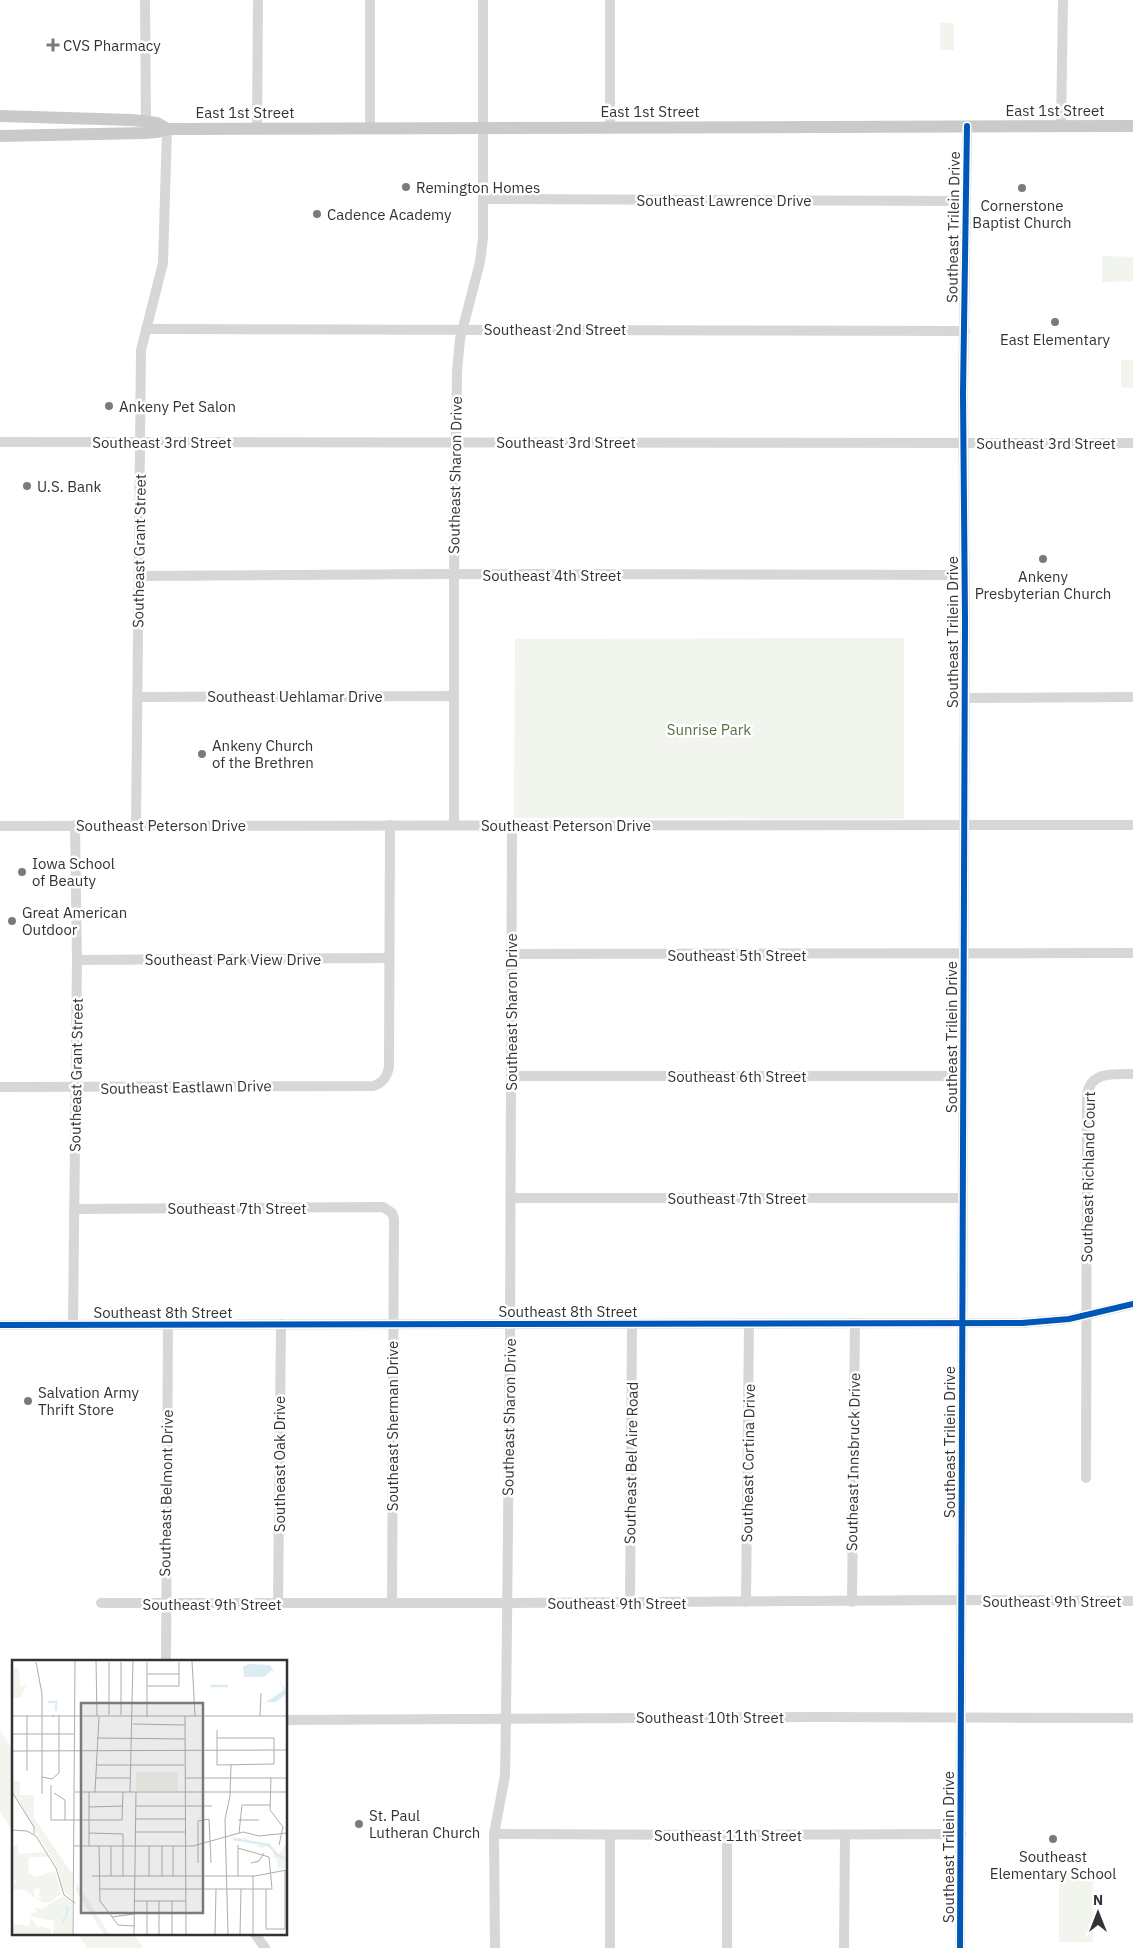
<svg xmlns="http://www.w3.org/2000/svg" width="1133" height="1948" font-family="'IBM Plex Sans',sans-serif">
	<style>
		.green { fill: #f1f5ed }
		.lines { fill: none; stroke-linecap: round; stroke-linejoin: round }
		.minor { stroke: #d7d7d7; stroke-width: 10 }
		.major { stroke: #cacaca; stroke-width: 12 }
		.cycleway-casing { stroke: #fff; stroke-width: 9 }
		.cycleway { stroke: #0057b8; stroke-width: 6 }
		.poi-dot { fill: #7a7a7a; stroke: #fff; stroke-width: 2 }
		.labels { text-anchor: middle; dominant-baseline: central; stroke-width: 5; stroke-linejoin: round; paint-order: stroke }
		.poi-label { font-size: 15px; fill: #333; stroke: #fff; text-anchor: start }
		.street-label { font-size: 15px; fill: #333; stroke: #fff }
		.park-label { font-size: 15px; fill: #56703f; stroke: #fff }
		.inset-river { fill: none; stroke: #ddebf3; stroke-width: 2.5 }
		.inset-road { fill: none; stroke: #adadad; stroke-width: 1 }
		.view { fill: #7a7a7a; fill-opacity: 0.15; stroke: #7a7a7a; stroke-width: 2.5 }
		.inset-edge { fill: none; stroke: #333; stroke-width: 2.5 }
	</style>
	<rect width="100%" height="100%" fill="#fff"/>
	<g class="green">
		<rect x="940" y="23" width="14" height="27"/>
		<polygon points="1102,256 1133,257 1133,281 1102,282"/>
		<polygon points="1121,360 1133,360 1133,388 1121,387"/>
		<polygon points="904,638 904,819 514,818 515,639"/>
		<polygon points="0,1730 14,1751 14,1833 0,1812"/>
		<rect x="1059" y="1872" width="34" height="70"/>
		<polygon points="78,1934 134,1934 143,1948 87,1948"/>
	</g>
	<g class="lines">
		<g class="minor">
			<polyline points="145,0 146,121"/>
			<polyline points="610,0 610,127"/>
			<polyline points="1061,126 1063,0"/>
			<polyline points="257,128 258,0"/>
			<polyline points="370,128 370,0"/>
			<polyline points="483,199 966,201"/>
			<polyline points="146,329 965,331"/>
			<polyline points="0,442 1133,443"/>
			<polyline points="139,576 445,574 964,575"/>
			<polyline points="137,697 454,696"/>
			<polyline points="964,698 1133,697"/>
			<polyline points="454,825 454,574 457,372 460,339 480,262 483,238 483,0"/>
			<polyline points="0,826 1133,825"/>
			<polyline points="136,826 141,350 163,263 167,129"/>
			<polyline points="511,954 1133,953"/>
			<polyline points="77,960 389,958"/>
			<polyline points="511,1076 963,1076"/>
			<path d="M0 1087 373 1086C383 1083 387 1077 389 1067L390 825"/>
			<polyline points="511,1198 963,1198"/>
			<polyline points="74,1209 383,1207 392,1213 394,1219 392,1603"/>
			<polyline points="73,1324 77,960 75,825"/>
			<polyline points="0,1325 1022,1323 1069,1319 1133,1304"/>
			<path d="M1086 1478 1087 1095C1090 1071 1114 1074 1133 1074"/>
			<polyline points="746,1602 749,1324"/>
			<polyline points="852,1602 855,1323"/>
			<polyline points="101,1603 496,1603 960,1600 1133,1601"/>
			<polyline points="278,1603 281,1324"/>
			<polyline points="630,1603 632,1324"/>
			<polyline points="166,1662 168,1324"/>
			<polyline points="286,1720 819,1717 1133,1718"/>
			<polyline points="494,1834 727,1835 961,1834"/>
			<polyline points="610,1835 610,1948"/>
			<polyline points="727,1835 727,1948"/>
			<polyline points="255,1934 265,1948"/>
			<polyline points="495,1948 494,1834 505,1776 506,1718 510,1335 512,825"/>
			<polyline points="844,1948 845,1835"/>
			<polyline points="960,1948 965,620 963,394 967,126"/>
		</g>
		<g class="major">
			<polyline points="0,116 132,120 157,123 167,129"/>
			<polyline points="0,136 145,133 157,132 167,129 1133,126"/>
		</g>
		<defs>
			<g id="cycleway">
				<polyline points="0,1325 1022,1323 1069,1319 1133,1304"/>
				<polyline points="960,1948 965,620 963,394 967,126"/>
			</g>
		</defs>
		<use href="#cycleway" class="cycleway-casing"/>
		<use href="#cycleway" class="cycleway"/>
	</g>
	<g class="poi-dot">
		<path d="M50.5 37.5h5v5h5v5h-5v5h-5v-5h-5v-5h5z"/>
		<circle cx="406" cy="187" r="5"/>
		<circle cx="1022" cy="188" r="5"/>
		<circle cx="317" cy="214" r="5"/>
		<circle cx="1055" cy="322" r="5"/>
		<circle cx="109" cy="406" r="5"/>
		<circle cx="27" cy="486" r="5"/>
		<circle cx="1043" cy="559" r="5"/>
		<circle cx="202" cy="754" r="5"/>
		<circle cx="22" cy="872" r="5"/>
		<circle cx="12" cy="921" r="5"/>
		<circle cx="28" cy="1401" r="5"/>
		<circle cx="359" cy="1824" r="5"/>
		<circle cx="1053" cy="1839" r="5"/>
	</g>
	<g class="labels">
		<g class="poi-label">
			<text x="63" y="45">CVS Pharmacy</text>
			<text x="416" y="187">Remington Homes</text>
			<text x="1022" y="205" text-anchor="middle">Cornerstone<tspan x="1022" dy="17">Baptist Church</tspan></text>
			<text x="327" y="214">Cadence Academy</text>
			<text x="1055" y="339" text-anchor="middle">East Elementary</text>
			<text x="119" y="406">Ankeny Pet Salon</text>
			<text x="37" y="486">U.S. Bank</text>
			<text x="1043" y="576" text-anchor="middle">Ankeny<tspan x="1043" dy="17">Presbyterian Church</tspan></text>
			<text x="212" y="745">Ankeny Church<tspan x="212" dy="17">of the Brethren</tspan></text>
			<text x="32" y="863">Iowa School<tspan x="32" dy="17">of Beauty</tspan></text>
			<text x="22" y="912">Great American<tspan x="22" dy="17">Outdoor</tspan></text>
			<text x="38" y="1392">Salvation Army<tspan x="38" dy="17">Thrift Store</tspan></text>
			<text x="369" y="1815">St. Paul<tspan x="369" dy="17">Lutheran Church</tspan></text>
			<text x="1053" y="1856" text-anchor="middle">Southeast<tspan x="1053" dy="17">Elementary School</tspan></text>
		</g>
		<g class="street-label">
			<text x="1055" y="110">East 1st Street</text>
			<text x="650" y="111">East 1st Street</text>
			<text x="245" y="112">East 1st Street</text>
			<text x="724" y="200">Southeast Lawrence Drive</text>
			<text transform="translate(953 227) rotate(-89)">Southeast Trilein Drive</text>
			<text x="555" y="329">Southeast 2nd Street</text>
			<text x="162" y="442">Southeast 3rd Street</text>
			<text x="566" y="442">Southeast 3rd Street</text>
			<text x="1046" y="443">Southeast 3rd Street</text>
			<text transform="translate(455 475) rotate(-89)">Southeast Sharon Drive</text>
			<text transform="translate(139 551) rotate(-89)">Southeast Grant Street</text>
			<text x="552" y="575">Southeast 4th Street</text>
			<text transform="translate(952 632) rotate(-90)">Southeast Trilein Drive</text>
			<text x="295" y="696">Southeast Uehlamar Drive</text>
			<text x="161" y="825">Southeast Peterson Drive</text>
			<text x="566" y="825">Southeast Peterson Drive</text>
			<text x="737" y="955">Southeast 5th Street</text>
			<text x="233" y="959">Southeast Park View Drive</text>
			<text transform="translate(511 1012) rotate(-90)">Southeast Sharon Drive</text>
			<text transform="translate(951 1037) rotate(-90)">Southeast Trilein Drive</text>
			<text transform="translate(76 1075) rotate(-89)">Southeast Grant Street</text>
			<text x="737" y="1076">Southeast 6th Street</text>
			<text transform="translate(186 1087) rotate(-1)">Southeast Eastlawn Drive</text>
			<text transform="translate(1088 1177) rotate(-89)">Southeast Richland Court</text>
			<text x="737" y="1198">Southeast 7th Street</text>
			<text x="237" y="1208">Southeast 7th Street</text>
			<text x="568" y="1311">Southeast 8th Street</text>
			<text x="163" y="1312">Southeast 8th Street</text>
			<text transform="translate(509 1417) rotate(-89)">Southeast Sharon Drive</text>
			<text transform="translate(392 1426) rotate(-90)">Southeast Sherman Drive</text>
			<text transform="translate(949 1442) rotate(-90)">Southeast Trilein Drive</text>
			<text transform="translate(853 1462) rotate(-89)">Southeast Innsbruck Drive</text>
			<text transform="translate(631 1463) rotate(-89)">Southeast Bel Aire Road</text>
			<text transform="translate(748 1463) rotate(-89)">Southeast Cortina Drive</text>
			<text transform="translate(279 1464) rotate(-90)">Southeast Oak Drive</text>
			<text transform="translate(166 1493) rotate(-89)">Southeast Belmont Drive</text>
			<text x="1052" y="1601">Southeast 9th Street</text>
			<text x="617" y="1603">Southeast 9th Street</text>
			<text x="212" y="1604">Southeast 9th Street</text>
			<text x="710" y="1717">Southeast 10th Street</text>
			<text x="728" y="1835">Southeast 11th Street</text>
			<text transform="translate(948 1847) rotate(-90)">Southeast Trilein Drive</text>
		</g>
		<g class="park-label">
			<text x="709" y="729">Sunrise Park</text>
		</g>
	</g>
	<g transform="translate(12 1660)">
		<rect width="275" height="275" fill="#fff"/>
		<path d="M0 8H7L8 27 14 25 8 38H0ZM124 112H166V131H124ZM0 121H8V135H22V158L61 215 60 239 52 232 45 207 0 131ZM220 178H233L245 185 256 183 267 194 275 183V209L266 208 265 198H261V191L255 186 250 188 232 179ZM5 185 7 194 33 192 36 197H17L16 213 24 217 43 211 49 234 39 242 31 243 24 238H31L27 236 28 227 21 230 24 238 13 230 0 229V223H5L4 220 0 221V186ZM64 222 98 275H92L64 231ZM51 236 60 243V275H41L42 261 17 256 25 251 22 247 30 249ZM19 258 25 266 39 269V275H0L1 264 17 266Z" fill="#f1f5ed"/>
		<path d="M236 4 258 5 265 15 260 10 252 17H232L231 7ZM266 18 275 33 264 42H254L272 30Z" fill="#ddebf3"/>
		<path class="inset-river" d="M198 26H216M36 42H44V51M221 179 257 185 266 196 275 199M50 263 55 254V246"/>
		<path class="inset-road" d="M9 0H218M84 0 85 56M180 1 183 56M24 2 30 34V134M135 14H167M135 26H167V2M97 55V2M109 55V2M0 56H42M40 56H275M173 56 174 275M248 56 249 33M135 57V2M121 64 173 65M0 74H63M85 78 173 79M205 78H262V104L205 105V70M0 91 275 90M84 105H172M15 111V56M30 117 40 119 47 113V55M84 118H118M173 118H275M259 118 258 150 271 167 267 185M39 125V160H110L111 132M0 132 22 167V174M63 132H275M83 132 87 57M118 132 121 0M42 133 53 140V160M124 146H200M77 147 111 146M124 159H173M226 160H247M0 170 15 171 24 176 44 208 52 235 63 243M124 172H173M77 173 111 174V216M227 173 230 145H258M62 186H181L231 172 247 176 275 173M77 186V132M87 186 88 241 106 265 122 266M186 203V161L197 159 199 203M239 203 247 201 252 193M80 216H243L275 210M99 216V186M137 216V186M150 216V186M161 216V186M226 216V185M87 229H260L257 197 226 188M254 229V269H273V210M122 241H173M135 241V275M147 241V275M100 257 122 254M61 275 63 0M122 275 124 132M160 275V241M203 275 204 229M216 275 213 159 218 136 219 105M228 275 229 229M241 275V216"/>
		<path class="view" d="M69 43H191V253H69Z"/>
		<rect width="275" height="275" class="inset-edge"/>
	</g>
	<g transform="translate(1098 1913)" stroke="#ffffff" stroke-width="4" paint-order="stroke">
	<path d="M0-4L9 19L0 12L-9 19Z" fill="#333333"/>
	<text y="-8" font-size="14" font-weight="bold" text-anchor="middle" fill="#333333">N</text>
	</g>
</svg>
